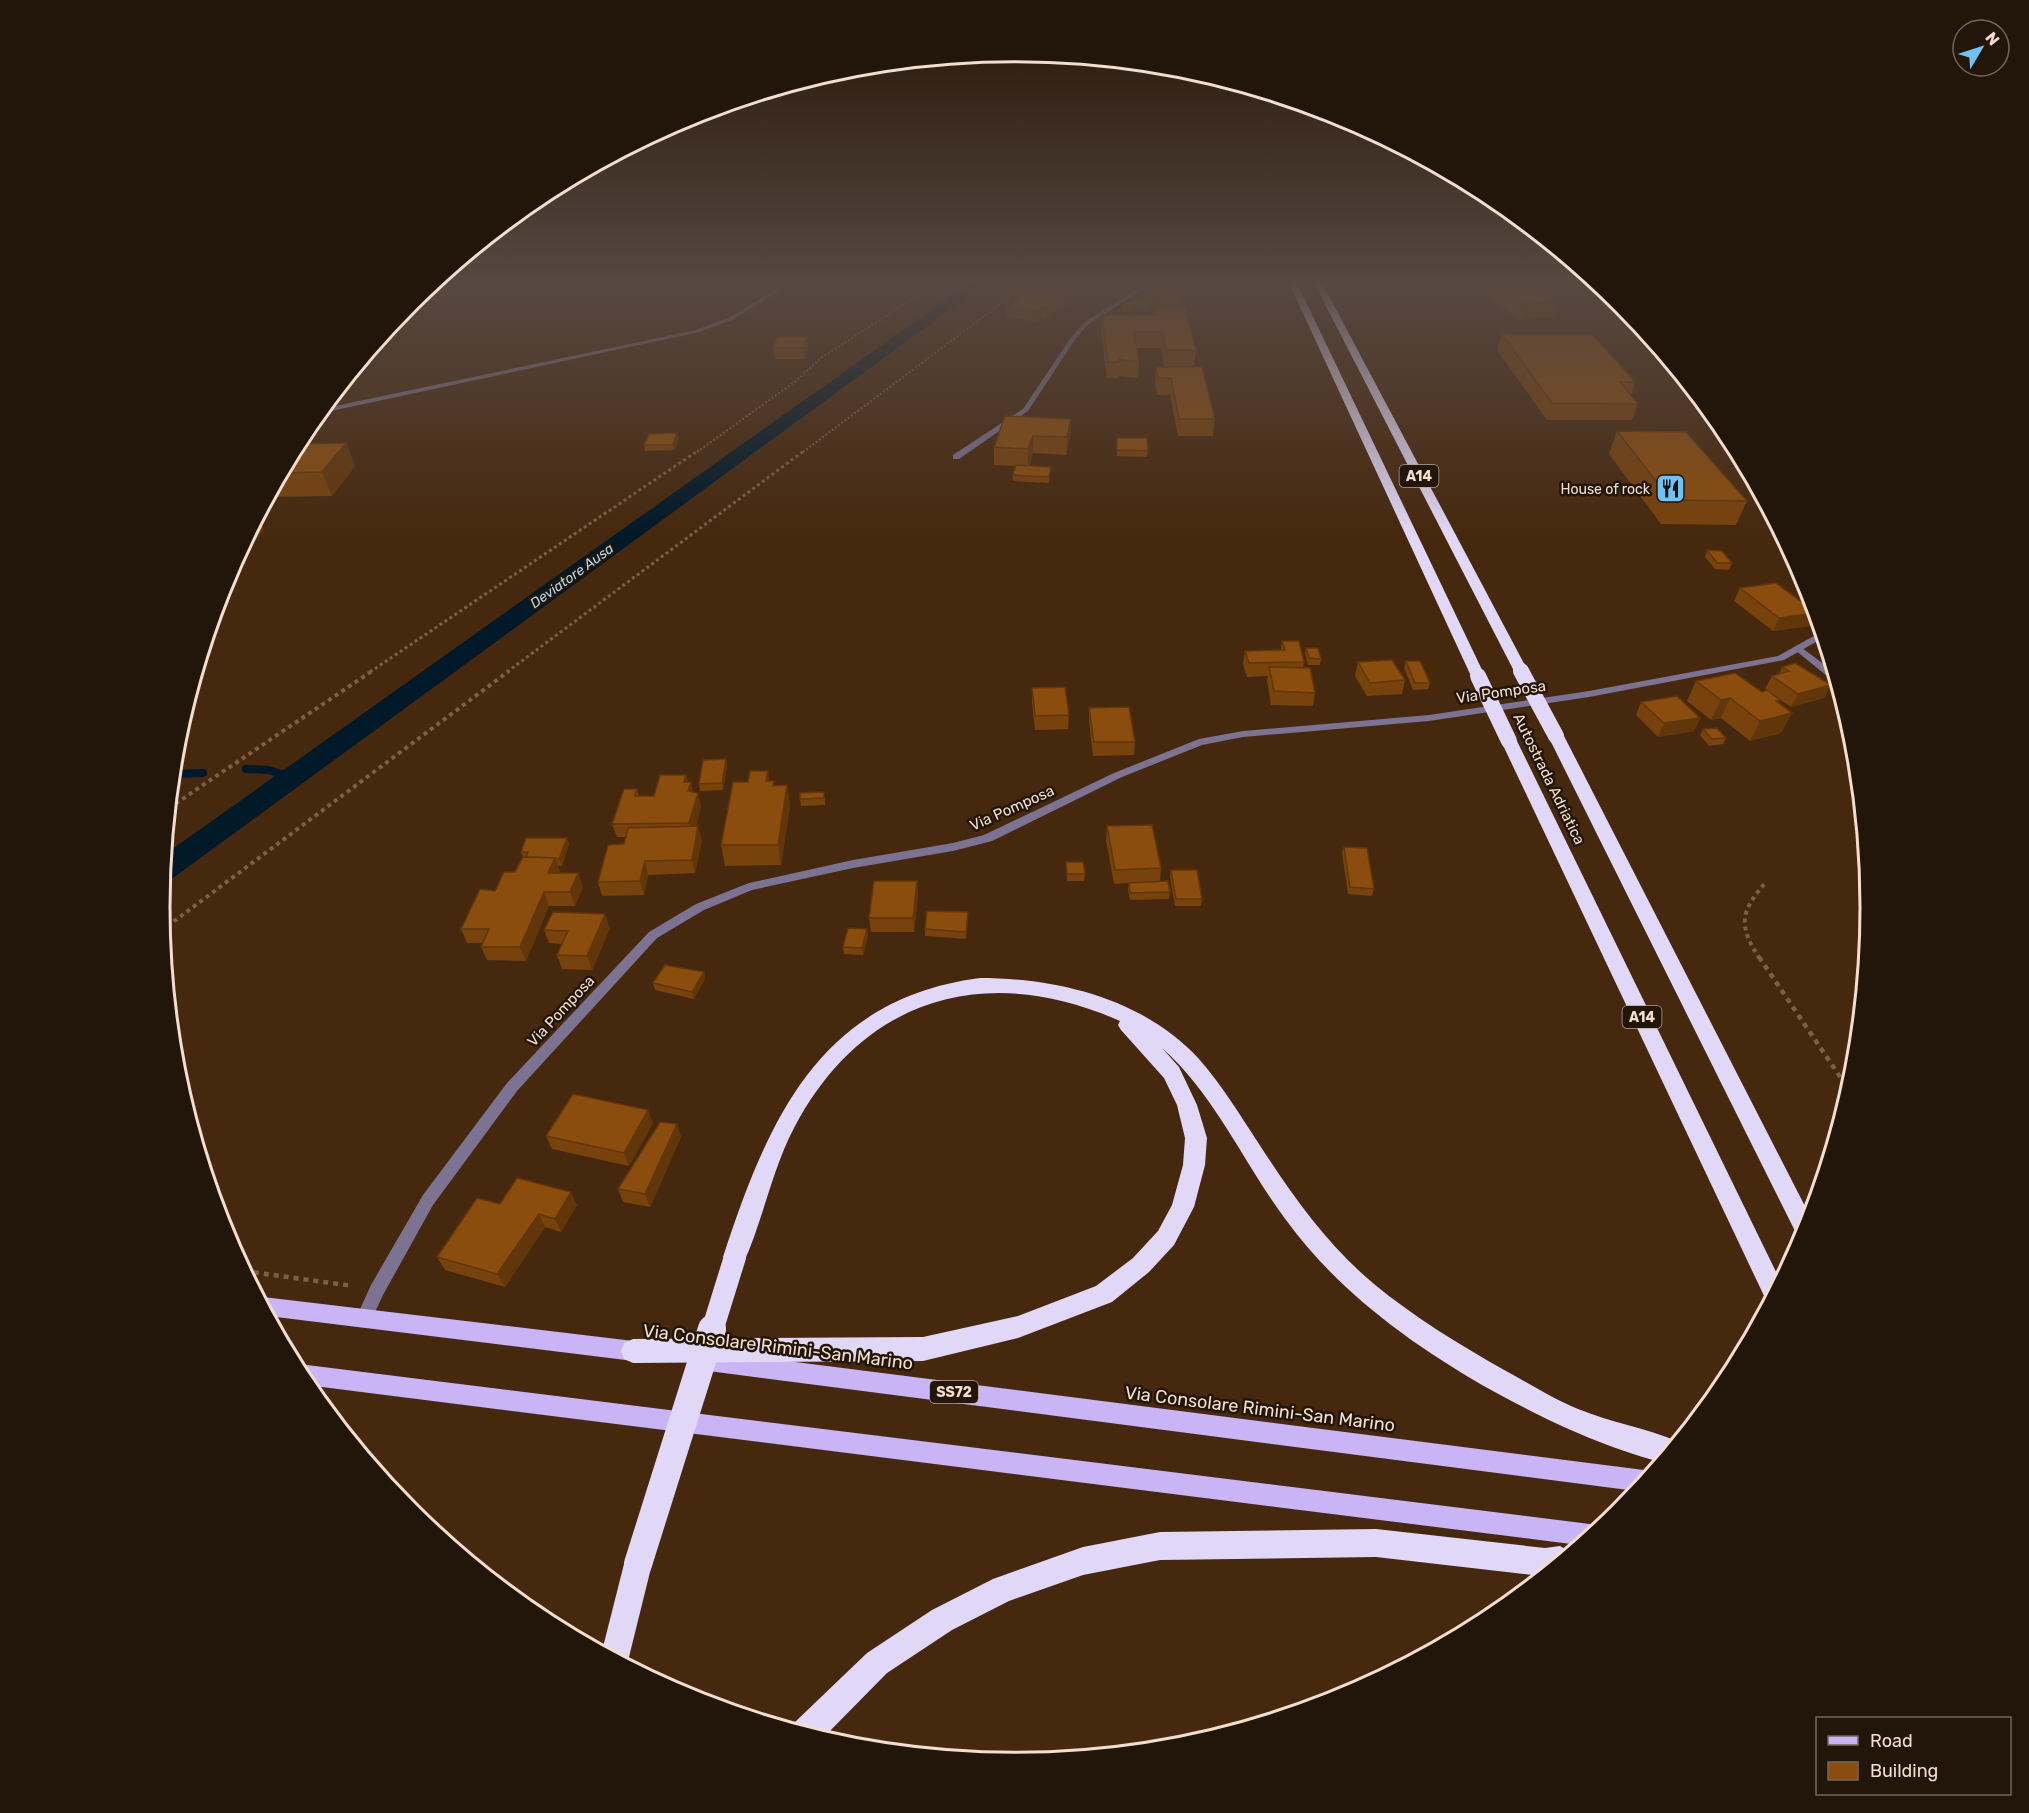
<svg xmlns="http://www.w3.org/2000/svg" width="2029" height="1813" font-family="Rubik,sans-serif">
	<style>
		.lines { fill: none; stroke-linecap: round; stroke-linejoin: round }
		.stream { stroke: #011928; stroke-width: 8 }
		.canal { fill: #011928; fill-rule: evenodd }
		.path-far3 { stroke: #7b6049; stroke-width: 2; stroke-dasharray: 2 2; stroke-linecap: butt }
		.path-far2 { stroke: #7b6049; stroke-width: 3; stroke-dasharray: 3 3; stroke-linecap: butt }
		.path-far1 { stroke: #7b6049; stroke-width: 4; stroke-dasharray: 4 4; stroke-linecap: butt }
		.path { stroke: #7b6049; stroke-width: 4.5; stroke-dasharray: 5 5; stroke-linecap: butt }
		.service { fill: #7c7392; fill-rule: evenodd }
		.minor { fill: #7c7392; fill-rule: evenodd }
		.primary { fill: #c9b4f5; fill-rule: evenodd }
		.motorway { fill: #e1d8f7; fill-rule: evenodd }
		.motorway-bridge-far2 { stroke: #e1d8f7; stroke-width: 16 }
		.motorway-bridge-far1 { stroke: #e1d8f7; stroke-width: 22 }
		.motorway-bridge { stroke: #e1d8f7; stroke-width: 28 }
		.wall { fill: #78420c }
		.shaded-wall { fill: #61360a }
		.building { fill: #8b4d0e; stroke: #61360a; stroke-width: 1.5 }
		.labels { text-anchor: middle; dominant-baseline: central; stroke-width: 5; stroke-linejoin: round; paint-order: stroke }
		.shield { fill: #22150a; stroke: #b4a294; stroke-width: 1.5 }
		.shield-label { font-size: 14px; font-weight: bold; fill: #f2decf }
		.far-poi-label { font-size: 14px; fill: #f2decf; stroke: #22150a; text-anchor: end }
		.far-water-label { font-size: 14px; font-style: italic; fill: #b2d8f3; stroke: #22150a }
		.street-label { font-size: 15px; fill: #f2decf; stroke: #22150a }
		.near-street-label { font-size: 18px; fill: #f2decf; stroke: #22150a }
		.rim { fill: none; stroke: #f2decf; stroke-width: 3 }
	</style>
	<rect width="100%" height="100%" fill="#46280e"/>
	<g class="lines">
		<g class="stream">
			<polyline points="246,769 268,770 293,777"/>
			<polyline points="172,774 203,773"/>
		</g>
		<polygon class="canal" points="972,281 989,281 173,878 161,881 164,855"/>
		<g class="path-far3">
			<polyline points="697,452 796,381 821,358 940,281"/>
			<polyline points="803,452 1031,281"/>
		</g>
		<g class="path-far2">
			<polyline points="370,672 699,450"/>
			<polyline points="507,672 805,450"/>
		</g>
		<g class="path-far1">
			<polyline points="169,808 372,671"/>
			<polyline points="161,931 509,671"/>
			<path d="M1760 959C1737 925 1741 911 1766 882"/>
		</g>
		<g class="path">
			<polyline points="1759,957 1849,1090"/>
			<polyline points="244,1271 353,1286"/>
		</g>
		<polygon class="service" points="1798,645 1833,671 1836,681 1832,680 1795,650 1793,648"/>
		<g class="minor">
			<polygon points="789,281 796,281 734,319 700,332 317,414 321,409 696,330 730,317"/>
			<polygon points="1150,281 1157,281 1090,323 1076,338 1028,411 959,459 953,459 953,455 1023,409 1072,336 1086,321"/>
			<polygon points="1821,632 1823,638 1784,660 1589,697 1429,721 1243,737 1202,745 1122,777 992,841 953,851 853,868 752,890 704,910 657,938 517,1091 433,1205 383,1295 370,1323 364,1326 358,1323 356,1318 371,1285 423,1195 507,1083 649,932 696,904 749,883 853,860 953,843 984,835 1114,773 1199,739 1243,731 1429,715 1589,691 1778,656"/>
		</g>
		<g class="primary">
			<polygon points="263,1297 642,1342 649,1345 652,1352 649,1359 642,1362 268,1316 259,1298"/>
			<polygon points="701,1350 1644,1470 1651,1473 1636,1491 701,1370 694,1367 691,1360 694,1353"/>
			<polygon points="299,1364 1590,1524 1599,1528 1579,1545 306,1385 295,1366"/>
		</g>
		<g class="motorway">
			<polygon points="1288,281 1296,281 1485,676 1483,679 1478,680 1471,676"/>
			<polygon points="1313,281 1321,281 1528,671 1526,674 1516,674 1514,671"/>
			<polygon points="1556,731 1564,736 1810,1216 1802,1239 1798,1237 1548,736"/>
			<polygon points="1509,736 1517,741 1780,1280 1769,1301 1766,1300 1501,741"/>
			<path d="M980 978C1058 978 1144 999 1199 1059 1222 1085 1240 1115 1259 1144 1292 1195 1327 1245 1374 1284 1414 1317 1460 1345 1506 1371 1530 1384 1553 1399 1578 1409 1610 1422 1645 1428 1677 1441L1660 1462C1592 1443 1544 1419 1482 1385 1407 1341 1338 1291 1286 1220 1244 1164 1215 1095 1162 1048L1179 1067 1197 1105 1207 1138 1205 1165 1194 1207 1174 1245 1149 1272 1112 1302 1018 1338 923 1361 633 1363 624 1359 621 1351 624 1343 633 1339 923 1337 1018 1316 1096 1286 1133 1258 1158 1231 1172 1205 1183 1165 1185 1138 1177 1105 1164 1078 1121 1030 1118 1025 1120 1021C988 962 863 996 794 1128 771 1172 763 1221 743 1264L735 1267 727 1264 723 1257C768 1120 819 999 980 978Z"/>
			<polygon points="1376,1529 1545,1548 1560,1546 1570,1552 1541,1576 1376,1557 1160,1560 1083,1575 1009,1601 952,1630 887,1673 823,1738 792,1729 795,1722 867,1653 932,1610 993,1579 1083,1547 1160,1532"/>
			<polygon points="638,1550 648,1554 652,1564 627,1665 602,1651 624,1564 628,1554"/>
		</g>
		<g class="motorway-bridge-far2">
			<polyline points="1521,671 1556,736"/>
			<polyline points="1478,676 1509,741"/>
		</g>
		<polyline class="motorway-bridge-far1" points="712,1331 735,1257"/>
		<polyline class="motorway-bridge" points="638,1564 712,1329"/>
	</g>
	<g class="wall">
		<polygon points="1153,281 1180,281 1183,296 1182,306 1156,306 1153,288"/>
		<polygon points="1409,281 1461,281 1460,284 1441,286 1441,287 1428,288 1428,289 1421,290 1409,283"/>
		<polygon points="1477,281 1526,281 1525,283 1560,301 1556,316 1520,320 1491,300 1494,290 1491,290"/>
		<polygon points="1150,299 1150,308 1140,308 1131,313 1122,311 1122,306"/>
		<polygon points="1066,304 1047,318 1041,317 1036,322 1007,317 1007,307"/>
		<polygon points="1156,307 1196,350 1194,366 1164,366 1161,348 1137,348 1139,362 1138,378 1118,376 1118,378 1107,378 1101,330 1102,315 1156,315"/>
		<polygon points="1502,334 1635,382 1631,396 1638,404 1632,420 1547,420 1497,350"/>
		<polygon points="807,337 808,347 805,359 775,359 773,348"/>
		<polygon points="1156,367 1202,367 1215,419 1213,436 1178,436 1170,395 1157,395 1155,383"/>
		<polygon points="1071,419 1070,436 1066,455 1033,453 1029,466 1051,467 1049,483 1013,481 1013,475 1015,466 994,465 994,447"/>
		<polygon points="1617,431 1747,501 1736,525 1661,524 1609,454"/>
		<polygon points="1117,438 1148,451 1147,457 1117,456"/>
		<polygon points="679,439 674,450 645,451 644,445"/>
		<polygon points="346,443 355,466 332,496 268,497 297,444"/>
		<polygon points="1707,550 1732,563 1729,570 1715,569 1705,557"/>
		<polygon points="1740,588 1810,626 1773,631 1734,601"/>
		<polygon points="1282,641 1304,662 1303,668 1315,693 1313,706 1271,705 1267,680 1268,676 1247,677 1243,664 1245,651 1281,650"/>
		<polygon points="1306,648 1321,659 1320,665 1308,665 1305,654"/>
		<polygon points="1406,661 1430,683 1428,689 1413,690 1404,668"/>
		<polygon points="1358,662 1405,680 1402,694 1367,696 1355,676"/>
		<polygon points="1782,667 1831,685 1824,698 1791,707 1771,693 1779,703 1792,713 1781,733 1750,741 1721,718 1711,720 1687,701 1696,681 1762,692 1767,690 1765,689 1772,676 1779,674"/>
		<polygon points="1032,688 1069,715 1068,729 1035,730 1032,702"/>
		<polygon points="1641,702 1700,718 1694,731 1658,737 1636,715"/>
		<polygon points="1089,708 1135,742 1134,755 1093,756 1089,721"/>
		<polygon points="1703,729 1726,738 1723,744 1709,746 1700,735"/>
		<polygon points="726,759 727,766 723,790 700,791 699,784"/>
		<polygon points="686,775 688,782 691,782 693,792 701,806 696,826 702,840 695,873 648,875 644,895 602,896 598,882 624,844 626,837 617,837 612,824 637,789 639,796 654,796"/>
		<polygon points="770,781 775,786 787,785 790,806 781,865 725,866 721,845"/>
		<polygon points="800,793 825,798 825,805 801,806 800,799"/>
		<polygon points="1107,826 1161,868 1160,882 1170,892 1169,899 1130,900 1128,890 1129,883 1114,884 1106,840"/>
		<polygon points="569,844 562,866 558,866 559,873 578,873 583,887 575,906 549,906 526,961 487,960 481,947 483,943 467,943 461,929 495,891 515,872 523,857 521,852"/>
		<polygon points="1344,847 1374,889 1372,896 1348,894 1342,853"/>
		<polygon points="1066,862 1085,874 1084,881 1067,881"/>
		<polygon points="1171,870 1202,899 1201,906 1175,906 1170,877"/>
		<polygon points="917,881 918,895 914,932 871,932 869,918"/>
		<polygon points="968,912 968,919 966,939 925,936 925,929"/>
		<polygon points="610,928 592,970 562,969 557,955 562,944 549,943 544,930"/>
		<polygon points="867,929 868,936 863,955 844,954 843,947"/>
		<polygon points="704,972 705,979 694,999 655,990 653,983"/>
		<polygon points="653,1123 629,1166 552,1149 546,1136"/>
		<polygon points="677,1124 681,1137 650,1207 623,1202 618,1189"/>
		<polygon points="500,1204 577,1205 561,1232 545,1227 505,1287 445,1270 437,1257"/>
	</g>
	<g class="shaded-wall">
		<polygon points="1423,281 1429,281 1428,289 1421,290"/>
		<polygon points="1442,281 1461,281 1460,284 1441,286"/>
		<polygon points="1493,281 1526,281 1524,287 1495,285 1494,290 1491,290"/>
		<polygon points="1066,293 1066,304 1047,318 1047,308"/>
		<polygon points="1560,301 1556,316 1520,320 1525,304"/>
		<polygon points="1140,303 1140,308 1131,313 1132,308"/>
		<polygon points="1042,307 1041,317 1036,322 1036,311"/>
		<polygon points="807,337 808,347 805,359 804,348"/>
		<polygon points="1071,419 1070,436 1066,455 1067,437"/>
		<polygon points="677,433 679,439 674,450 673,445"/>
		<polygon points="1033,436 1033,453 1028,467 1028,449"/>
		<polygon points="346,443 355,466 332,496 322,472"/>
		<polygon points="258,516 264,530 234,567 232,564"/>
		<polygon points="1815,613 1810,626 1773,631 1779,618"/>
		<polygon points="1831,685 1824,698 1791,707 1798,694"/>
		<polygon points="1730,698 1721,718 1711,720 1721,700"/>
		<polygon points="1780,700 1771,718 1792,713 1781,733 1750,741 1760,721 1776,701"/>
		<polygon points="1700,718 1694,731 1658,737 1664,723"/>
		<polygon points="726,759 727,766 723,790 722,783"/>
		<polygon points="768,771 771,791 766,781"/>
		<polygon points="686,775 689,788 691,782 694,795 692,804 684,782"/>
		<polygon points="787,785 790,806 781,865 778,845"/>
		<polygon points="698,793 701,806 693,837 689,823"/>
		<polygon points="698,826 702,840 695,873 692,860"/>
		<polygon points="567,838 569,844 562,866 559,859"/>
		<polygon points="555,858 560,872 553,886 548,873"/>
		<polygon points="645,861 648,875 644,895 640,881"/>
		<polygon points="578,873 583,887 575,906 570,892"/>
		<polygon points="917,881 918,895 914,932 913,918"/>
		<polygon points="544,892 549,906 526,961 520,947"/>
		<polygon points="968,912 968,919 966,939 966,932"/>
		<polygon points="605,914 610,928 592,970 587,956"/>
		<polygon points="867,929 868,936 863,955 862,948"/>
		<polygon points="704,972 705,979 694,999 692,992"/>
		<polygon points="648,1110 653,1123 629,1166 624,1153"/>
		<polygon points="677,1124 681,1137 650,1207 645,1194"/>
		<polygon points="571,1192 577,1205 561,1232 555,1219"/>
		<polygon points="539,1214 545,1227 505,1287 497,1274"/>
	</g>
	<g class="building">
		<polygon points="1154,281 1180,281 1183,296 1157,296"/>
		<polygon points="1530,282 1560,301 1525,304 1495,285"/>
		<polygon points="1031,288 1066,293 1047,308 1042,307 1036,311 1007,307"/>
		<polygon points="1133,299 1150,299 1150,303 1140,303 1132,308 1122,306"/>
		<polygon points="1156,307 1185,307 1196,350 1166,350 1162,332 1134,332 1139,362 1119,359 1119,362 1108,362 1102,315 1158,315"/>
		<polygon points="1502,334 1593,335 1635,382 1620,382 1638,404 1552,403"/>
		<polygon points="777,337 807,337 804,348 773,348"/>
		<polygon points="1156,367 1202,367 1215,419 1179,419 1171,378 1158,378"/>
		<polygon points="1005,416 1071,419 1067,437 1033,436 1028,449 994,447"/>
		<polygon points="1617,431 1686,432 1747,501 1671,500"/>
		<polygon points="677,433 673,445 644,445 649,434"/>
		<polygon points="1117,438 1147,438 1148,451 1117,450"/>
		<polygon points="346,443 322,472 281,473 297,444"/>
		<polygon points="1016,465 1051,467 1049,477 1013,475"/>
		<polygon points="1707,550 1722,551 1732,563 1717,563"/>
		<polygon points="1776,583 1815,612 1815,613 1779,618 1740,588"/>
		<polygon points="1282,641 1299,641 1304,662 1249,663 1245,651 1285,650"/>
		<polygon points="1306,648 1318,648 1321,659 1309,658"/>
		<polygon points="1392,660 1405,680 1370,683 1358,662"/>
		<polygon points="1406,661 1420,661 1430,683 1415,683"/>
		<polygon points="1795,663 1831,685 1798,694 1772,676 1789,671 1782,667"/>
		<polygon points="1269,667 1310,668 1315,693 1274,691"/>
		<polygon points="1735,673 1762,692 1767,690 1780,700 1776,701 1792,713 1760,721 1730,698 1721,700 1696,681"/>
		<polygon points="1065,687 1069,715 1035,716 1032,688"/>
		<polygon points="1677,696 1700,718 1664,723 1641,702"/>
		<polygon points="1129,707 1135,742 1094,742 1089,708"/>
		<polygon points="1717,728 1726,738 1712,739 1703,729"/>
		<polygon points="726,759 722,783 699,784 703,760"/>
		<polygon points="750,771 768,771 766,781 774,781 773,786 787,785 778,845 721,845 733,782 748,782"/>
		<polygon points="660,775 686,775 684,782 691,782 688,791 698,793 689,823 612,824 624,789 637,789 635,796 654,796"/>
		<polygon points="824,792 824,798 800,799 800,793"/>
		<polygon points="1152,825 1161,868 1115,870 1107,826"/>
		<polygon points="698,826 692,860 645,861 640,881 598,882 608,845 624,844 628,828"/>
		<polygon points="526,838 567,838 559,859 554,859 555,858 526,857 528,852 521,852"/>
		<polygon points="1344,847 1367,848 1374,889 1350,887"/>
		<polygon points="523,857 555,858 548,873 578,873 570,892 544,892 520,947 481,947 489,929 461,929 480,889 495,891 504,872 515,872"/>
		<polygon points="1066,862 1083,862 1085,874 1067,874"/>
		<polygon points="1171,870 1197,870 1202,899 1176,899"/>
		<polygon points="874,881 917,881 913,918 869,918"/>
		<polygon points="1168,881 1170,892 1130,893 1129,883"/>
		<polygon points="927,911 968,912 966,932 925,929"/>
		<polygon points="553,912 605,914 587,956 557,955 568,931 544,930"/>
		<polygon points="848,928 867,929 862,948 843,947"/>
		<polygon points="665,965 704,972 692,992 653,983"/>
		<polygon points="573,1094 648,1110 624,1153 546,1136"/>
		<polygon points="660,1122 677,1124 645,1194 618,1189"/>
		<polygon points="517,1178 571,1192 555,1219 539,1214 497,1274 437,1257 477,1198 500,1204"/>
	</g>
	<linearGradient id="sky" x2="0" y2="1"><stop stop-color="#261608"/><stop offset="0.53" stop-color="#574841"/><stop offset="1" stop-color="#574841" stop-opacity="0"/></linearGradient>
	<rect width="2029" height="535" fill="url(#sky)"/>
	<defs>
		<symbol id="restaurant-square" viewBox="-11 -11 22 22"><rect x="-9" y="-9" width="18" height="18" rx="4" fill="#71c1f5" stroke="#22150a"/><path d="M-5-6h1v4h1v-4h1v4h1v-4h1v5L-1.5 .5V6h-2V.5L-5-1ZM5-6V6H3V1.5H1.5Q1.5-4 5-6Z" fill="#111"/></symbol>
	</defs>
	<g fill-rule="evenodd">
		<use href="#restaurant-square" x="1654" y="472" width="33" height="33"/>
	</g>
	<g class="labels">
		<g class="shield">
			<rect x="1399.5" y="465" width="39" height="22" rx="4.5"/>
			<rect x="1622.5" y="1006" width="39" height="22" rx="4.5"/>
			<rect x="930" y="1381" width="48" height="22" rx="4.5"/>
		</g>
		<g class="shield-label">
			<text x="1419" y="476">A14</text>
			<text x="1642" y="1017">A14</text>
			<text x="954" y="1392">SS72</text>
		</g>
		<g class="far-poi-label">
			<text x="1650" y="489">House of rock</text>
		</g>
		<g class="far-water-label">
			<text transform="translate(572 576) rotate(-36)">Deviatore Ausa</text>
		</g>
		<g class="street-label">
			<text transform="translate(1501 692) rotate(-8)">Via Pomposa</text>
			<text transform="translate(1549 779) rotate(64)">Autostrada Adriatica</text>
			<text transform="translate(1012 808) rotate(-24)">Via Pomposa</text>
			<text transform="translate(561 1011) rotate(-47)">Via Pomposa</text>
		</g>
		<g class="near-street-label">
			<text transform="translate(778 1347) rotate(7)">Via Consolare Rimini-San Marino</text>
			<text transform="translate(1260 1409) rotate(7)">Via Consolare Rimini-San Marino</text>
		</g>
	</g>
	<path d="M0 0H2029V1813H0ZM170 907a845 845 0 1 1 1690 0a845 845 0 1 1-1690 0Z" fill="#22150a" fill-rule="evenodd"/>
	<path class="rim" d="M170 907a845 845 0 1 1 1690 0a845 845 0 1 1-1690 0Z"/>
	<rect x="1816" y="1717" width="195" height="78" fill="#22150a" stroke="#756559" stroke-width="1.5"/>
	<rect x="1828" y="1736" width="30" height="9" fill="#c9b4f5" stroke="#756559" stroke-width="1.5"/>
	<text x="1870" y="1747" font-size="18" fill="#f2decf">Road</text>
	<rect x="1828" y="1762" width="30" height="18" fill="#8b4d0e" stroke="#756559" stroke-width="1.5"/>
	<text x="1870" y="1777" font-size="18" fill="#f2decf">Building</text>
	<g transform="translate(1981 48) rotate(51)"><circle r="28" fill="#22150a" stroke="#756559" stroke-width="1.5"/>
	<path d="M0-4.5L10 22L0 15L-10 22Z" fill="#71c1f5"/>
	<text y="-9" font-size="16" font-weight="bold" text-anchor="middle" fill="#f2decf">N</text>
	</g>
</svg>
